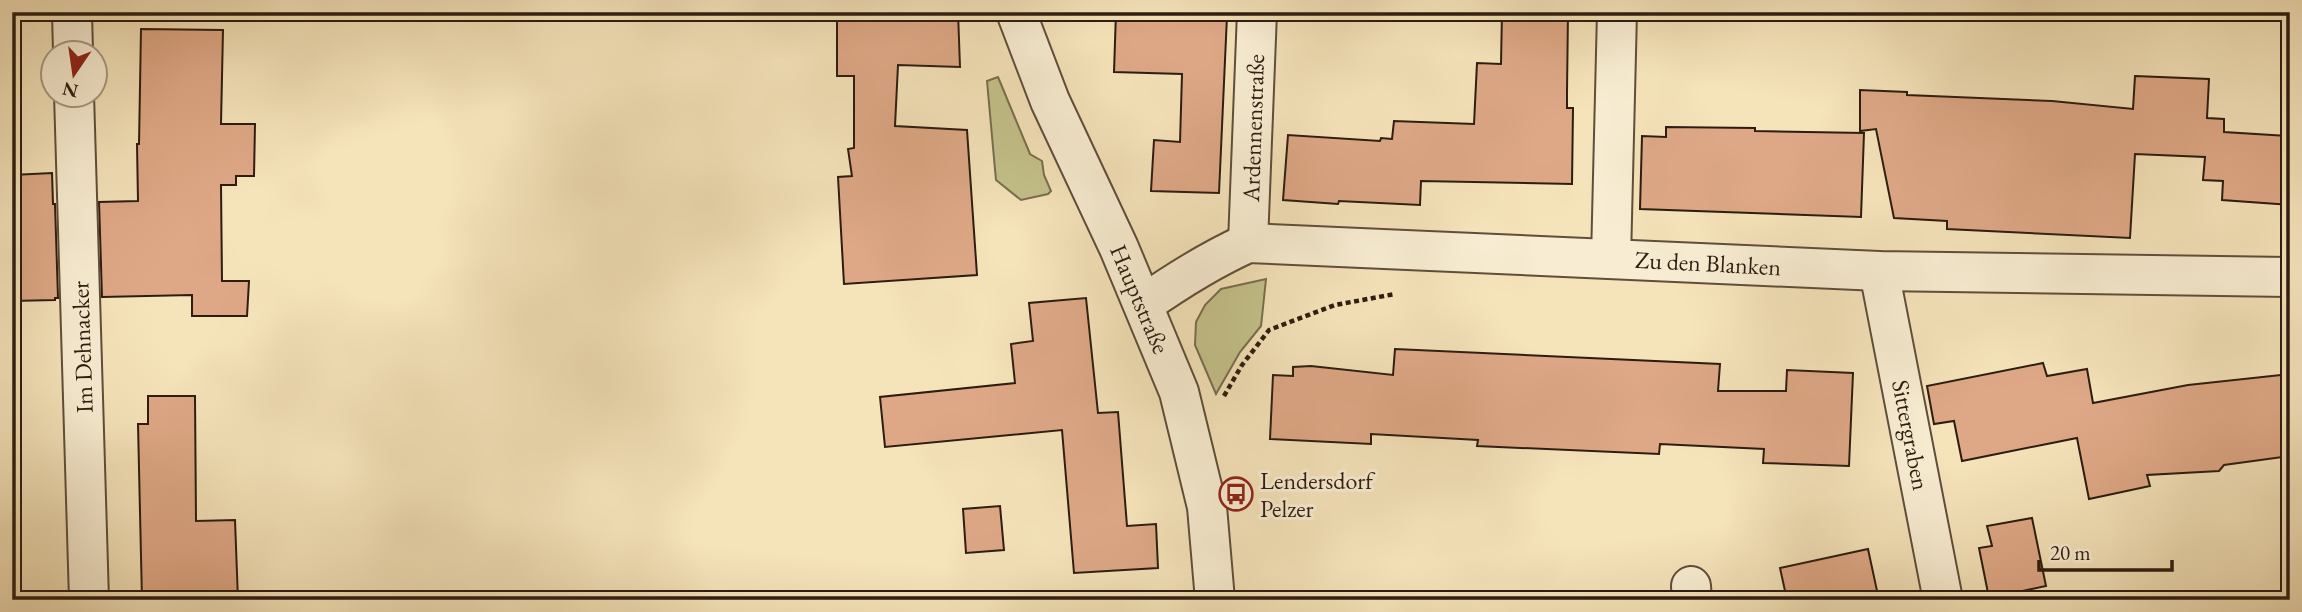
<svg xmlns="http://www.w3.org/2000/svg" width="2302" height="612" font-family="'EB Garamond',serif">
	<style>
		.green { fill: #c4c18a; stroke: #786e4e; stroke-width: 2 }
		.building { fill: #dea886; stroke: #2d1c11; stroke-width: 2 }
		.lines { fill: none; stroke-linecap: round; stroke-linejoin: round }
		.minor-casing { stroke: #5f4e3b; stroke-width: 42 }
		.path { stroke: #2d1c11; stroke-width: 4.5; stroke-dasharray: 5 3.5; stroke-linecap: butt }
		.minor { stroke: #f8edd2; stroke-width: 38 }
		.labels { text-anchor: middle; dominant-baseline: central; stroke-width: 6; stroke-linejoin: round; paint-order: stroke }
		.street-label { font-size: 24px; fill: #2d1c11; stroke: #f8edd2 }
		.poi-label { font-size: 24px; fill: #2d1c11; stroke: #f8edd2; text-anchor: start }
	</style>
	<rect width="100%" height="100%" fill="#f5e3ba"/>
	<filter id="stains"><feTurbulence type="fractalNoise" baseFrequency=".00286" numOctaves="4"/><feColorMatrix values="0 0 0 0 .2 0 0 0 0 .09 0 0 0 0 .02 0 0 0 .5 -.17"/></filter>
	<radialGradient id="worn" r=".72"><stop offset=".6" stop-color="#630" stop-opacity="0"/><stop offset="1" stop-color="#630" stop-opacity=".3"/></radialGradient>
	<g class="green">
		<polygon points="998,77 1030,154 1042,161 1044,175 1051,191 1048,194 1021,200 996,180 987,81"/>
		<polygon points="1266,279 1261,326 1240,352 1216,394 1195,345 1196,322 1205,305 1221,289"/>
	</g>
	<g class="building">
		<polygon points="837,12 958,12 960,67 898,65 895,126 967,130 977,275 844,284 838,177 852,176 848,149 854,148 854,76 837,76"/>
		<polygon points="1116,12 1227,16 1219,193 1151,191 1154,140 1180,142 1182,74 1114,72"/>
		<polygon points="1502,12 1568,12 1567,92 1567,108 1573,108 1572,184 1421,181 1420,205 1339,201 1338,204 1283,200 1288,135 1380,141 1381,138 1392,139 1394,121 1474,124 1477,63 1501,64"/>
		<polygon points="141,29 223,30 221,124 255,124 254,176 236,176 236,185 221,185 222,281 249,281 247,316 192,316 192,295 102,297 99,202 138,201 137,144 139,144"/>
		<polygon points="2135,76 2209,79 2207,118 2224,119 2224,132 2290,136 2290,205 2222,200 2223,181 2203,180 2205,157 2135,154 2130,238 1947,229 1947,221 1894,218 1876,129 1860,131 1860,90 1907,92 1907,95 2052,101 2133,109"/>
		<polygon points="1666,127 1755,128 1755,131 1864,133 1861,217 1640,209 1642,136 1666,137"/>
		<polygon points="52,173 53,204 55,204 58,298 55,298 55,300 12,301 12,175"/>
		<polygon points="1086,298 1098,413 1118,412 1127,526 1156,524 1158,568 1074,573 1062,430 885,447 880,397 1015,383 1011,344 1033,341 1029,303"/>
		<polygon points="1395,349 1720,364 1718,391 1786,391 1787,370 1853,373 1849,466 1763,463 1764,449 1660,444 1659,454 1477,446 1478,440 1371,434 1371,444 1270,439 1273,375 1293,376 1293,367 1311,366 1393,375"/>
		<polygon points="2043,363 2047,376 2087,369 2093,403 2188,385 2290,374 2290,456 2224,465 2219,471 2147,475 2150,486 2089,499 2077,438 1962,461 1954,421 1934,424 1927,386"/>
		<polygon points="148,396 195,396 196,521 235,520 238,600 142,600 138,424 148,424"/>
		<polygon points="1000,506 1004,550 966,553 963,509"/>
		<polygon points="2032,518 2046,586 1989,598 1979,548 1992,546 1987,526"/>
		<polygon points="1868,549 1879,600 1787,600 1780,568"/>
	</g>
	<g class="lines">
		<defs>
			<g id="minor">
				<polyline points="72,12 73,52"/>
				<polyline points="1016,12 1050,101 1119,248 1179,392 1207,507 1215,600"/>
				<polyline points="74,94 89,600"/>
				<polyline points="1248,243 1257,12"/>
				<polyline points="1611,259 1617,12"/>
				<polyline points="1879,271 1943,600"/>
				<path d="M1144 304C1177 281 1210 260 1248 243L1879 271 2290 277"/>
				<polyline points="1691,586 1692,600"/>
			</g>
		</defs>
		<use href="#minor" class="minor-casing"/>
		<polyline class="path" points="1224,396 1242,365 1269,330 1335,305 1395,294"/>
		<use href="#minor" class="minor"/>
	</g>
	<defs>
		<symbol id="bus-ring" viewBox="-11 -11 22 22"><circle r="9.5" fill="#f8edd2" stroke="#8f2418" stroke-width="1.5"/><path d="M-5-6H5V4H4V6H2V4H-2V6H-4V4H-5ZM-3.5-4V0h7V-4ZM-3.5 1.2v1.5H-2V1.2ZM2 1.2v1.5H3.5V1.2Z" fill="#8f2418"/></symbol>
	</defs>
	<g fill-rule="evenodd">
		<use href="#bus-ring" x="1217" y="475" width="38" height="38"/>
	</g>
	<g class="labels">
		<g class="street-label">
			<text transform="translate(1253 128) rotate(-88)">Ardennenstraße</text>
			<text transform="translate(1708 263) rotate(3)">Zu den Blanken</text>
			<text transform="translate(1140 299) rotate(67)">Hauptstraße</text>
			<text transform="translate(82 347) rotate(-92)">Im Dehnacker</text>
			<text transform="translate(1911 435) rotate(79)">Sittergraben</text>
		</g>
		<g class="poi-label">
			<text x="1260" y="480">Lendersdorf<tspan x="1260" dy="28">Pelzer</tspan></text>
		</g>
	</g>
	<rect width="2302" height="612" fill="none" stroke="#f5e3ba" stroke-width="42"/>
	<rect x="14" y="14" width="2274" height="584" fill="none" stroke="#2d1c11" stroke-width="3.5"/>
	<rect x="21" y="21" width="2260" height="570" fill="none" stroke="#2d1c11" stroke-width="2"/>
	<g transform="translate(74 74) rotate(193)"><circle r="33" fill="#f8edd2" stroke="#a79985" stroke-width="2"/>
	<path d="M0-5L12 26L0 18L-12 26Z" fill="#8f2418"/>
	<text y="-10" font-size="19" font-weight="bold" text-anchor="middle" fill="#2d1c11">N</text>
	</g>
	<path d="M2039 560v10h133v-10" fill="none" stroke="#2d1c11" stroke-width="3.5"/>
	<text x="2050" y="560" font-size="21" fill="#2d1c11" stroke="#f8edd2" stroke-width="5" paint-order="stroke">20 m</text>
	<rect width="100%" height="100%" filter="url(#stains)"/>
	<rect width="100%" height="100%" fill="url(#worn)"/>
</svg>
